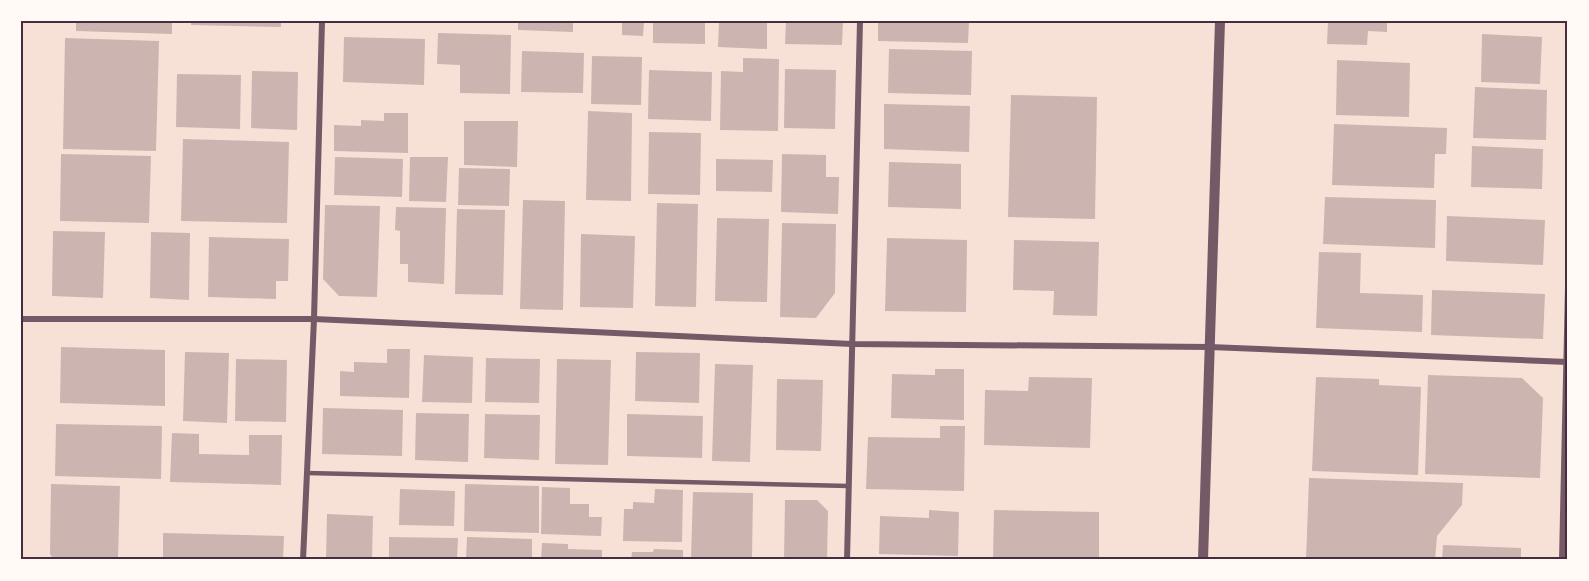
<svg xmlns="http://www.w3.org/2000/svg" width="1589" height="581" font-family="'Sofia Sans Condensed',sans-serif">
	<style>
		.building { fill: #ccb4b1 }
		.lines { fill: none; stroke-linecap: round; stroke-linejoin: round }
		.service { stroke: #755966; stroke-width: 4.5 }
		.minor { stroke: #755966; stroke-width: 6 }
		.tertiary { stroke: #755966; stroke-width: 10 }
		.neatline { fill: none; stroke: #4a2c40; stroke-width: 2 }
	</style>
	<rect width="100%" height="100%" fill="#f7e1d7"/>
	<g class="building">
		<polygon points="76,21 172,21 172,34 76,31"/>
		<polygon points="191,21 281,21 281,27 191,25"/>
		<polygon points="518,21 573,21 573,32 518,30"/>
		<polygon points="622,21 644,21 643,36 622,35"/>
		<polygon points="653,21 705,21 705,44 653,43"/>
		<polygon points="719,21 767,21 767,49 718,47"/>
		<polygon points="786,21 843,21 842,45 785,44"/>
		<polygon points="878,21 969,21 968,43 878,41"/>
		<polygon points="1328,21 1387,21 1387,32 1368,31 1367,45 1327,44"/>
		<polygon points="438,33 511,35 510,94 460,93 460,65 437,64"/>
		<polygon points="1482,34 1542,37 1540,84 1481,82"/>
		<polygon points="344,37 425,39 424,85 343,82"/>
		<polygon points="65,38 159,41 156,151 63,149"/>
		<polygon points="889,49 972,51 971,95 888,93"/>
		<polygon points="522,51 584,53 583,93 521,92"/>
		<polygon points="592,56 642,57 641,105 591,104"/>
		<polygon points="743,58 779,59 778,131 720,130 721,71 743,72"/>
		<polygon points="1337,60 1410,63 1409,117 1336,115"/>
		<polygon points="785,69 836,70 835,129 784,128"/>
		<polygon points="649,70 712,72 711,121 648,119"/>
		<polygon points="252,71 298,72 297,130 251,128"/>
		<polygon points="177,74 241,75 240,129 176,127"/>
		<polygon points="1475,87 1547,90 1546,140 1473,138"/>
		<polygon points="1011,95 1097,97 1095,219 1008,217"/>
		<polygon points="884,104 970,106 969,152 884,149"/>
		<polygon points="588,111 632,113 631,201 586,200"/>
		<polygon points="384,113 408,113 408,153 334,151 334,125 361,126 361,120 384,121"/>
		<polygon points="464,121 518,121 517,167 464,165"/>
		<polygon points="1334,124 1447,128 1446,154 1435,154 1434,188 1332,185"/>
		<polygon points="649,132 701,133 700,195 648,194"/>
		<polygon points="183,139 289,142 287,223 181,221"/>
		<polygon points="1472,146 1543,149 1542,189 1471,187"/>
		<polygon points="61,154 151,156 149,223 60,221"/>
		<polygon points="782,154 826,155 826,177 839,177 838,214 781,212"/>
		<polygon points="335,157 403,159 402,197 334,195"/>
		<polygon points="410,157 448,157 446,202 409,201"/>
		<polygon points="716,159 773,160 772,192 716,191"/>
		<polygon points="889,162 961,164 961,209 888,207"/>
		<polygon points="459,168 510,169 509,206 458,205"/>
		<polygon points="1325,197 1436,200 1435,248 1323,244"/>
		<polygon points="523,200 565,201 563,310 520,309"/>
		<polygon points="657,203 698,204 696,307 655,306"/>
		<polygon points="325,205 380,206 377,297 339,296 323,279"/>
		<polygon points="396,207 446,208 444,284 408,282 408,264 400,264 400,231 395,230"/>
		<polygon points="457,209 505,210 503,295 455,294"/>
		<polygon points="1447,216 1545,220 1543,265 1446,261"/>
		<polygon points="717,218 769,219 767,302 715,301"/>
		<polygon points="782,223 836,224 835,293 816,318 780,317"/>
		<polygon points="53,231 105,232 103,298 52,296"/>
		<polygon points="151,232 190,233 189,300 150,298"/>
		<polygon points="581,234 635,236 633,308 580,307"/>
		<polygon points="209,237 289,239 288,281 276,281 276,299 208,297"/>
		<polygon points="887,238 967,240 966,312 885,311"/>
		<polygon points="1014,240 1099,242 1097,316 1053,315 1054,291 1013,290"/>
		<polygon points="1319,252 1361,253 1360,293 1423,295 1422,332 1316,328"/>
		<polygon points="1432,290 1545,294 1543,339 1431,335"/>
		<polygon points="61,347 165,350 165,406 60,403"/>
		<polygon points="387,349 410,349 409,398 340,396 340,371 354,372 354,362 387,363"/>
		<polygon points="185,352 229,353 227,423 183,421"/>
		<polygon points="636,352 700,353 699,403 635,401"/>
		<polygon points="424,355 473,357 472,403 422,402"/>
		<polygon points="486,358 540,359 539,403 485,402"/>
		<polygon points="236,359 287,360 286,422 235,421"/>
		<polygon points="557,359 611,360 608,465 555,464"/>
		<polygon points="715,364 753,365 750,462 712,461"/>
		<polygon points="935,369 964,369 964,420 891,418 892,374 935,375"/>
		<polygon points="1428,375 1522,378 1543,398 1540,478 1425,474"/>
		<polygon points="1029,377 1092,378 1090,448 984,445 985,390 1028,391"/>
		<polygon points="1316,377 1379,379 1379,385 1421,387 1418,475 1312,471"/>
		<polygon points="777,379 823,380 821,451 776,450"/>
		<polygon points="323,408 403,410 402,456 322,454"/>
		<polygon points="416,413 469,414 468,462 415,460"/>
		<polygon points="485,414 540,415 539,460 484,458"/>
		<polygon points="627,414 703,416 702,458 627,456"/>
		<polygon points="56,424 162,426 161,479 55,476"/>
		<polygon points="940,426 965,426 964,491 866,489 868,437 940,438"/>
		<polygon points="172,433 199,434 199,454 249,455 249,435 282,435 281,485 170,482"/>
		<polygon points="1309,478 1463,483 1462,505 1437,536 1435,560 1306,560"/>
		<polygon points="51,484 120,486 118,560 54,560 50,554"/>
		<polygon points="465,484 539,486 539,533 464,531"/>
		<polygon points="542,487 570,488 570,504 589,504 589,517 602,517 601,536 541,534"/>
		<polygon points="400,489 455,491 454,526 399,525"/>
		<polygon points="655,489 683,490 682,542 623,541 624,509 633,509 633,502 654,503"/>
		<polygon points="693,492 753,493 752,559 691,558"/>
		<polygon points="785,500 817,500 828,511 827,560 784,560"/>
		<polygon points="929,510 959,512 958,556 879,554 880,516 929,518"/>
		<polygon points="994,510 1099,512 1099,560 993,560"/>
		<polygon points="327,514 373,516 372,560 326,560"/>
		<polygon points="163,533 284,536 283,560 163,560"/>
		<polygon points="389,537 458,538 457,560 389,560"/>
		<polygon points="467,537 532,539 532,560 466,560"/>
		<polygon points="542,543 568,544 568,549 602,550 602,560 541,560"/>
		<polygon points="1443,545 1521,548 1521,560 1442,560"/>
		<polygon points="654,549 683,550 683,560 631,560 632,552 653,552"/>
	</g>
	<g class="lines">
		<polyline class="service" points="307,473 849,486"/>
		<g class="minor">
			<polyline points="21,319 314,319 852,344 1210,347 1568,362"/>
			<polyline points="303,560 314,319 322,21"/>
			<polyline points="847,560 860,21"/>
			<polyline points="1562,560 1568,287"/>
		</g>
		<polyline class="tertiary" points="1203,560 1220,21"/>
	</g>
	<rect width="1589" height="581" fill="none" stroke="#fffaf5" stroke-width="45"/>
	<rect x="22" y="22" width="1544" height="536" class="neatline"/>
</svg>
